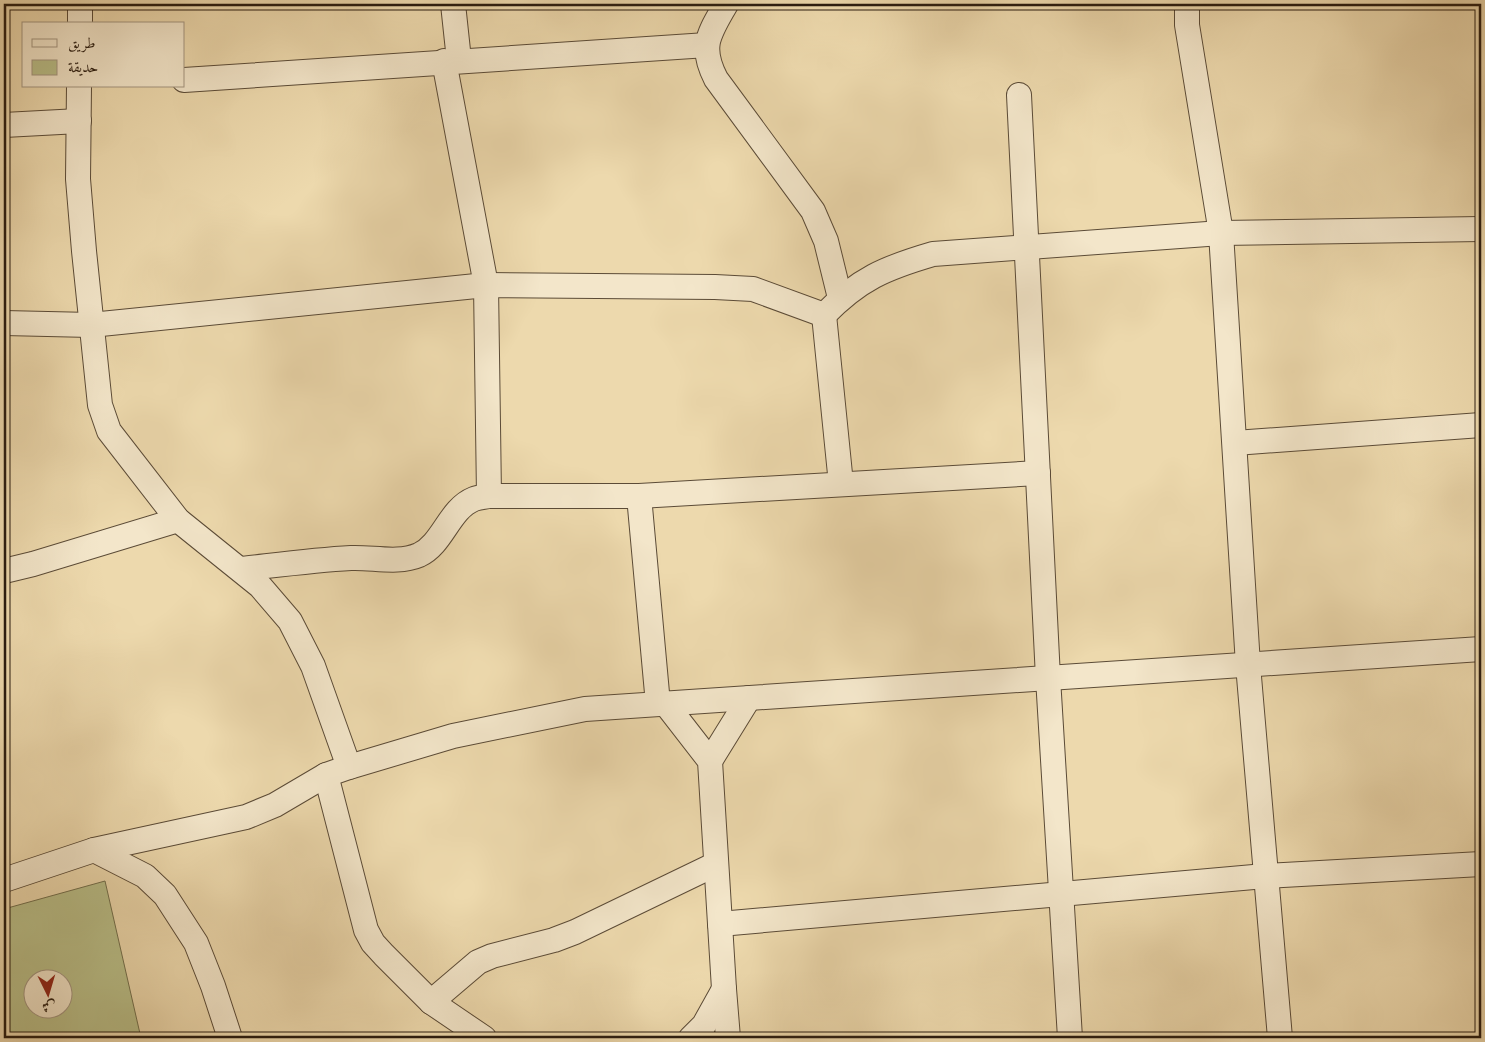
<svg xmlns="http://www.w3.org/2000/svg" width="1485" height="1042" font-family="'EB Garamond',Amiri,serif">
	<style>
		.green { fill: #b9bf89; stroke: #726e4c; fill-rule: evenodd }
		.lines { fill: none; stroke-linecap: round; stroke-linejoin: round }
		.minor-casing { stroke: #5b4b37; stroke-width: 26 }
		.minor { stroke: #f3e6ca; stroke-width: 24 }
	</style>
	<rect width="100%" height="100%" fill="#edd9ad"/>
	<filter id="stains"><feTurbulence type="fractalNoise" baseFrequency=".004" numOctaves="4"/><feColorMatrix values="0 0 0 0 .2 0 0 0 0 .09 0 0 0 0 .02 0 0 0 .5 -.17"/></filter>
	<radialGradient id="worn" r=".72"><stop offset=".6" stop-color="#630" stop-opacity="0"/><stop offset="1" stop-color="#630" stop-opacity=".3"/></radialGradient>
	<path class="green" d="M105 881 141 1038H4V909ZM32 980H62V1010H32Z"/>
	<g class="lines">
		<defs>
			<g id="minor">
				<polyline points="453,4 459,60"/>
				<path d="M726 4C709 34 699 46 716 79L813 211 826 241 840 298"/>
				<polyline points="1187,4 1187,25 1221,233 1248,665 1280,1038"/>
				<polyline points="80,24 80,4"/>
				<polyline points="444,61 486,285 489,496"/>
				<polyline points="184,80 707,45"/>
				<polyline points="79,86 78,179 84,251 100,405 109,431 178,520 260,586 290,621 313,666 349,767"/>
				<polyline points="1019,95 1048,678 1070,1038"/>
				<polyline points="4,125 79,121"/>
				<path d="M824 315C859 279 885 268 933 254L1221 233 1481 229"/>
				<polyline points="824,315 841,484"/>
				<polyline points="4,323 91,325 486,285 715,287 753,289 824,315"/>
				<polyline points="1235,443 1481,425"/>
				<polyline points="639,496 658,704"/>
				<path d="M241 569C277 565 314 560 351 558 373 557 398 564 419 555 443 544 449 509 474 499 479 497 485 497 489 496H639L1038 473"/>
				<polyline points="4,571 33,564 178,520"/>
				<polyline points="665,703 710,761 724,989 728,1038"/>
				<polyline points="710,761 749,698"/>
				<polyline points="326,775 366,930 373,943 384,955 431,1002 484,1038"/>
				<polyline points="94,850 145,876 165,895 196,943 213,986 230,1038"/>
				<polyline points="4,880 94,850 246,817 275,805 326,775 349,767 453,736 585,709 1481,649"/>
				<polyline points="720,924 1265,876 1481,864"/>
				<polyline points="431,1002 478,962 492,956 554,940 575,932 716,864"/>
				<polyline points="691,1038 704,1025 724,989"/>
			</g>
		</defs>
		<use href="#minor" class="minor-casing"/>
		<use href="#minor" class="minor"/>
	</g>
	<rect width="1485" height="1042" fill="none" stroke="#edd9ad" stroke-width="20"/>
	<rect x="5" y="5" width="1475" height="1032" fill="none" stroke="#2a1c10" stroke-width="2.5"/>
	<rect x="10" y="10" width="1465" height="1022" fill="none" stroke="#2a1c10"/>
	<rect x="22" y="22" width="162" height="65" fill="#f3e6ca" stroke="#a39580"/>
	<rect x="32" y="39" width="25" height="8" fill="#f3e6ca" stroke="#a39580"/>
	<text x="68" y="48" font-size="15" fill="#2a1c10">طريق</text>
	<rect x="32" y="60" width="25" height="15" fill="#b9bf89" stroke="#a39580"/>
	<text x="68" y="72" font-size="15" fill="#2a1c10">حديقة</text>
	<g transform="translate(48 994) rotate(175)"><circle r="24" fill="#f3e6ca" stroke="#a39580"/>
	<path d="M0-4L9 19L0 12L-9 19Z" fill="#8f2418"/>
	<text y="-8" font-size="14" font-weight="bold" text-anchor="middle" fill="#2a1c10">ش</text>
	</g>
	<rect width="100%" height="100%" filter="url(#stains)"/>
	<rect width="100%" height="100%" fill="url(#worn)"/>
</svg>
